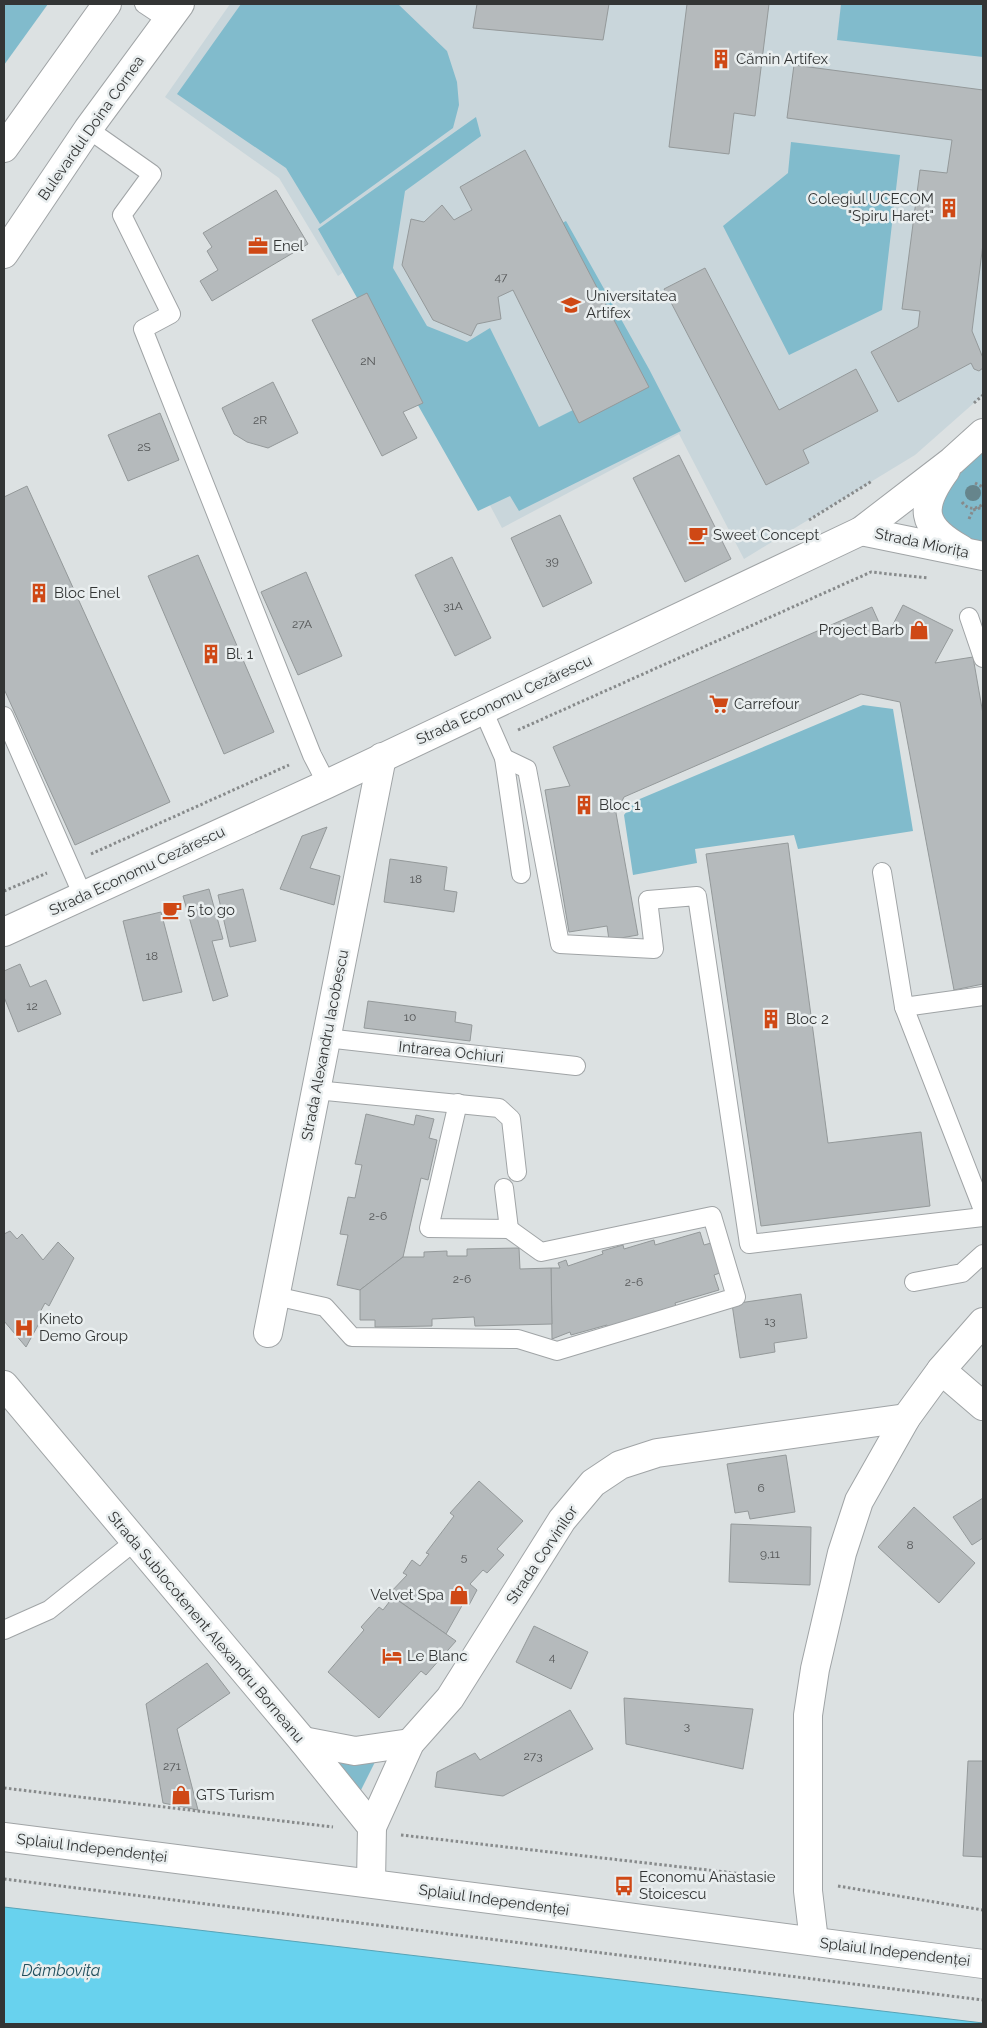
<svg xmlns="http://www.w3.org/2000/svg" width="987" height="2028" font-family="Raleway,sans-serif">
	<style>
		.built { fill: #c9d6db }
		.green { fill: #81bbcc }
		.water { fill: #68d2ee; stroke: #58a3b6 }
		.building { fill: #b5babc; stroke: #94999a }
		.lines { fill: none; stroke-linecap: round; stroke-linejoin: round }
		.lane-casing { stroke: #a0a4a6; stroke-width: 20 }
		.street-casing { stroke: #a0a4a6; stroke-width: 30 }
		.secondary-casing { stroke: #a0a4a6; stroke-width: 30 }
		.path { stroke: #878a8b; stroke-width: 3; stroke-dasharray: 2.5 2.5; stroke-linecap: butt }
		.lane { stroke: #fff; stroke-width: 18 }
		.street { stroke: #fff; stroke-width: 28 }
		.secondary { stroke: #fff; stroke-width: 28 }
		.tree { fill: #66858c }
		.labels { text-anchor: middle; dominant-baseline: central; stroke-width: 5; stroke-linejoin: round; paint-order: stroke }
		.number-label { font-size: 12px; fill: #545657 }
		.poi-label { font-size: 15px; fill: #333535; stroke: #e9eeef; text-anchor: start }
		.street-label { font-size: 15px; fill: #333535; stroke: #e9eeef }
		.water-label { font-size: 16px; font-style: italic; fill: #22505d; stroke: #e9eeef }
	</style>
	<rect width="100%" height="100%" fill="#dce1e2"/>
	<polygon class="built" points="230,4 983,4 983,395 915,455 744,559 679,434 502,528 360,260 338,276 279,178 165,97"/>
	<g class="green">
		<polygon points="4,4 48,4 4,65"/>
		<polygon points="241,4 398,4 447,51 457,82 459,105 453,128 320,224 286,168 177,94"/>
		<polygon points="841,4 983,4 983,57 837,40"/>
		<polygon points="476,117 481,136 405,191 393,268 427,326 467,342 490,328 539,427 631,381 551,229 566,221 649,369 681,431 519,511 510,496 478,511 318,229"/>
		<polygon points="791,142 900,155 882,310 789,355 723,226 788,173"/>
		<polygon points="983,447 983,544 970,542 940,528 941,490"/>
		<polygon points="863,705 893,709 913,831 798,849 794,835 695,849 697,863 633,875 624,815 635,801"/>
		<polygon points="334,1761 375,1762 360,1792"/>
	</g>
	<polygon class="water" points="4,1907 983,2023 983,2024 4,2024"/>
	<g class="building">
		<polygon points="477,4 609,4 603,40 473,28"/>
		<polygon points="687,4 769,4 755,116 734,113 729,154 669,147"/>
		<polygon points="794,65 983,90 983,244 972,331 983,358 983,368 979,371 974,369 971,363 898,402 871,352 918,327 920,311 902,309 920,170 947,173 952,140 787,118"/>
		<polygon points="525,150 649,387 579,423 513,290 498,297 501,319 477,324 471,336 433,320 402,265 411,219 424,222 442,205 454,220 472,210 460,187"/>
		<polygon points="276,190 308,244 212,301 200,281 218,270 207,251 212,247 203,233"/>
		<polygon points="705,268 779,410 856,369 878,411 803,450 809,463 766,485 664,289"/>
		<polygon points="367,293 423,403 403,412 417,438 382,456 312,320"/>
		<polygon points="273,382 298,433 268,448 247,442 234,434 222,408"/>
		<polygon points="160,413 179,460 128,481 108,435"/>
		<polygon points="679,455 731,559 685,582 633,478"/>
		<polygon points="27,486 170,802 75,845 4,689 4,497"/>
		<polygon points="560,515 592,583 543,607 511,538"/>
		<polygon points="198,555 274,732 224,754 148,576"/>
		<polygon points="452,557 491,638 455,656 415,575"/>
		<polygon points="306,572 342,656 298,675 261,592"/>
		<polygon points="903,605 953,630 935,663 973,657 983,714 983,984 954,990 900,702 861,694 624,797 616,813 638,935 609,940 607,926 569,932 545,790 570,786 553,747 872,607 886,638"/>
		<polygon points="327,827 310,868 340,876 334,905 280,889 302,836"/>
		<polygon points="788,843 828,1143 921,1132 930,1206 761,1226 706,854"/>
		<polygon points="390,859 447,867 444,890 457,892 454,912 384,902"/>
		<polygon points="209,889 223,939 212,941 228,996 213,1001 183,896"/>
		<polygon points="243,889 256,941 230,947 218,895"/>
		<polygon points="161,912 182,992 143,1001 123,921"/>
		<polygon points="20,964 30,987 46,980 61,1014 18,1032 4,997 4,971"/>
		<polygon points="368,1001 456,1012 455,1022 472,1025 470,1041 364,1028"/>
		<polygon points="366,1114 414,1125 416,1115 434,1119 429,1138 437,1140 428,1180 421,1178 403,1257 360,1290 337,1285 348,1235 340,1234 348,1197 355,1198 362,1165 355,1164"/>
		<polygon points="10,1231 17,1239 22,1234 43,1260 58,1242 74,1258 49,1306 45,1303 38,1316 42,1318 26,1347 4,1321 4,1234"/>
		<polygon points="700,1232 704,1245 711,1243 720,1273 714,1275 719,1290 675,1303 677,1310 609,1330 607,1325 571,1335 570,1332 552,1339 551,1268 560,1268 558,1263 566,1260 568,1266 603,1254 602,1251 623,1245 624,1249 654,1240 655,1245"/>
		<polygon points="519,1248 520,1269 551,1268 552,1324 475,1326 474,1317 432,1319 432,1326 375,1327 375,1320 360,1320 360,1290 403,1257 424,1257 424,1252 447,1251 447,1256 467,1256 467,1249"/>
		<polygon points="801,1294 807,1338 774,1343 775,1352 740,1358 732,1304"/>
		<polygon points="786,1455 795,1512 750,1519 748,1511 735,1513 727,1464"/>
		<polygon points="479,1481 523,1521 497,1549 504,1555 487,1573 483,1570 470,1584 477,1590 469,1605 464,1602 446,1634 389,1594 407,1575 403,1573 412,1560 420,1566 429,1554 426,1553 454,1516 450,1513"/>
		<polygon points="983,1498 983,1538 972,1545 953,1517"/>
		<polygon points="914,1507 975,1563 939,1603 878,1547"/>
		<polygon points="731,1524 811,1527 810,1585 729,1582"/>
		<polygon points="393,1597 456,1641 426,1675 421,1671 379,1718 328,1672 364,1630 361,1627 379,1607 383,1610"/>
		<polygon points="534,1626 588,1652 571,1689 516,1662"/>
		<polygon points="207,1663 230,1693 177,1729 198,1810 163,1803 146,1704"/>
		<polygon points="624,1698 753,1709 743,1769 626,1744"/>
		<polygon points="570,1710 593,1749 503,1796 435,1787 437,1772 475,1753 480,1760"/>
		<polygon points="968,1761 983,1761 983,1857 963,1856"/>
	</g>
	<g class="lines">
		<defs>
			<g id="lane">
				<polyline points="144,4 168,20"/>
				<polyline points="88,129 152,174 122,215 171,314 143,329 312,755 327,784"/>
				<polyline points="969,617 983,658"/>
				<polyline points="483,710 504,758 521,874"/>
				<polyline points="4,716 83,896"/>
				<polyline points="504,758 527,769 560,944 654,949 648,900 697,896 749,1244 983,1217"/>
				<polyline points="882,872 904,1007 983,996"/>
				<polyline points="904,1007 983,1210"/>
				<polyline points="326,1038 576,1066"/>
				<polyline points="316,1090 499,1108 511,1119 517,1172"/>
				<polyline points="458,1103 429,1228 509,1229 504,1188"/>
				<polyline points="914,1282 962,1273 983,1254"/>
				<polyline points="275,1296 325,1307 352,1337 518,1339 557,1351 736,1297 712,1216 541,1252 509,1229"/>
				<polyline points="4,1630 49,1610 134,1542"/>
			</g>
			<g id="street">
				<path d="M946 470C919 507 920 526 961 549"/>
				<polyline points="861,531 983,556"/>
				<polyline points="4,932 327,784 861,531 952,461 983,433"/>
				<polyline points="268,1333 382,757"/>
				<polyline points="941,1370 983,1406"/>
				<polyline points="4,1385 303,1741 372,1827 371,1882"/>
				<polyline points="303,1741 355,1751 410,1743"/>
				<polyline points="372,1827 410,1743 450,1698 562,1520 593,1483 620,1465 657,1453 906,1418"/>
				<polyline points="814,1941 808,1891 808,1715 815,1669 842,1553 859,1501 906,1418 941,1370 983,1322"/>
			</g>
			<g id="secondary">
				<polyline points="4,148 107,4"/>
				<polyline points="4,254 88,129 180,4"/>
				<path d="M4 1837C330 1877 657 1921 983 1964"/>
			</g>
		</defs>
		<use href="#lane" class="lane-casing"/>
		<use href="#street" class="street-casing"/>
		<use href="#secondary" class="secondary-casing"/>
		<g class="path">
			<polyline points="974,403 983,395"/>
			<polyline points="975,483 983,487"/>
			<path d="M962 502C968 510 976 510 983 504"/>
			<polyline points="969,519 973,510 983,507"/>
			<polyline points="809,520 872,481"/>
			<polyline points="518,730 871,572 928,578"/>
			<polyline points="91,854 289,765"/>
			<polyline points="4,891 47,873"/>
			<polyline points="4,1788 333,1827"/>
			<polyline points="401,1835 778,1878"/>
			<polyline points="4,1879 983,2000"/>
			<polyline points="838,1886 983,1910"/>
		</g>
		<use href="#lane" class="lane"/>
		<use href="#street" class="street"/>
		<use href="#secondary" class="secondary"/>
	</g>
	<circle class="tree" cx="973" cy="493" r="8"/>
	<defs>
		<symbol id="building-bare" viewBox="-9 -9 18 18"><path d="M-4-6H4V6H1V3H-1V6H-4ZM-2.5-4.3h1.7v1.8h-1.7ZM.8-4.3h1.7v1.8H.8ZM-2.5-1h1.7V.8h-1.7ZM.8-1h1.7V.8H.8Z" fill="#cf4815" stroke="#e9eeef" stroke-width="2.5" paint-order="stroke"/></symbol>
		<symbol id="office-bare" viewBox="-9 -9 18 18"><path d="M-6-3h4V-5.5h4V-3h4V5H-6ZM-1-4.5V-3h2v-1.5ZM-6 0V1H6V0Z" fill="#cf4815" stroke="#e9eeef" stroke-width="2.5" paint-order="stroke"/></symbol>
		<symbol id="university-bare" viewBox="-9 -9 18 18"><path d="M0-5L7-2L0 1L-7-2ZM-4 1L0 2.5L4 1V4Q0 6-4 4Z" fill="#cf4815" stroke="#e9eeef" stroke-width="2.5" paint-order="stroke"/></symbol>
		<symbol id="cafe-bare" viewBox="-9 -9 18 18"><path d="M-5.5-4.5H6V0H3Q3 3.5 0 3.5H-2.5Q-5.5 3.5-5.5 0ZM3-3.2v2h1.7v-2ZM-6 4.5H4V6H-6Z" fill="#cf4815" stroke="#e9eeef" stroke-width="2.5" paint-order="stroke"/></symbol>
		<symbol id="shop-bare" viewBox="-9 -9 18 18"><path d="M-5-2.5h2.3a2.7 3.5 0 0 1 5.4 0H5L5.5 6h-11ZM-1.5-2.5h3a1.5 2.3 0 0 0-3 0Z" fill="#cf4815" stroke="#e9eeef" stroke-width="2.5" paint-order="stroke"/></symbol>
		<symbol id="supermarket-bare" viewBox="-9 -9 18 18"><path d="M-6-5.5h2.5l.6 2H6L4.5 2H-2.5L-4.4-4H-6ZM-1.5 3.2a1.3 1.3 0 1 0 .1 0ZM3 3.2a1.3 1.3 0 1 0 .1 0Z" fill="#cf4815" stroke="#e9eeef" stroke-width="2.5" paint-order="stroke"/></symbol>
		<symbol id="hospital-bare" viewBox="-9 -9 18 18"><path d="M-5-5h3v3.5h4V-5h3V5h-3V1.5h-4V5h-3Z" fill="#cf4815" stroke="#e9eeef" stroke-width="2.5" paint-order="stroke"/></symbol>
		<symbol id="hotel-bare" viewBox="-9 -9 18 18"><path d="M-6-4.5h1.5V1H6V5H4.5V3h-9V5H-6ZM-4 0a1.8 1.8 0 1 1 3.6 0ZM.5 0V-2.5h3Q6-2.5 6 0Z" fill="#cf4815" stroke="#e9eeef" stroke-width="2.5" paint-order="stroke"/></symbol>
		<symbol id="bus-bare" viewBox="-9 -9 18 18"><path d="M-5-6H5V4H4V6H2V4H-2V6H-4V4H-5ZM-3.5-4V0h7V-4ZM-3.5 1.2v1.5H-2V1.2ZM2 1.2v1.5H3.5V1.2Z" fill="#cf4815" stroke="#e9eeef" stroke-width="2.5" paint-order="stroke"/></symbol>
	</defs>
	<g fill-rule="evenodd">
		<use href="#building-bare" x="707" y="45" width="28" height="28"/>
		<use href="#building-bare" x="935" y="194" width="28" height="28"/>
		<use href="#office-bare" x="244" y="232" width="28" height="28"/>
		<use href="#university-bare" x="557" y="291" width="28" height="28"/>
		<use href="#cafe-bare" x="684" y="521" width="28" height="28"/>
		<use href="#building-bare" x="25" y="579" width="28" height="28"/>
		<use href="#shop-bare" x="905" y="616" width="28" height="28"/>
		<use href="#building-bare" x="197" y="640" width="28" height="28"/>
		<use href="#supermarket-bare" x="705" y="690" width="28" height="28"/>
		<use href="#building-bare" x="570" y="791" width="28" height="28"/>
		<use href="#cafe-bare" x="158" y="896" width="28" height="28"/>
		<use href="#building-bare" x="757" y="1005" width="28" height="28"/>
		<use href="#hospital-bare" x="10" y="1314" width="28" height="28"/>
		<use href="#shop-bare" x="445" y="1581" width="28" height="28"/>
		<use href="#hotel-bare" x="378" y="1642" width="28" height="28"/>
		<use href="#shop-bare" x="167" y="1781" width="28" height="28"/>
		<use href="#bus-bare" x="610" y="1872" width="28" height="28"/>
	</g>
	<g class="labels">
		<g class="number-label">
			<text x="501" y="277">47</text>
			<text x="368" y="361">2N</text>
			<text x="260" y="420">2R</text>
			<text x="144" y="447">2S</text>
			<text x="552" y="561">39</text>
			<text x="453" y="606">31A</text>
			<text x="302" y="624">27A</text>
			<text x="416" y="879">18</text>
			<text x="152" y="956">18</text>
			<text x="32" y="1006">12</text>
			<text x="410" y="1017">10</text>
			<text x="378" y="1216">2-6</text>
			<text x="462" y="1279">2-6</text>
			<text x="634" y="1282">2-6</text>
			<text x="770" y="1321">13</text>
			<text x="761" y="1488">6</text>
			<text x="910" y="1545">8</text>
			<text x="770" y="1554">9,11</text>
			<text x="464" y="1557">5</text>
			<text x="552" y="1657">4</text>
			<text x="687" y="1726">3</text>
			<text x="533" y="1756">273</text>
			<text x="172" y="1766">271</text>
		</g>
		<g class="poi-label">
			<text x="736" y="59">Cămin Artifex</text>
			<text x="934" y="199" text-anchor="end">Colegiul UCECOM<tspan x="934" dy="17">"Spiru Haret"</tspan></text>
			<text x="273" y="246">Enel</text>
			<text x="586" y="296">Universitatea<tspan x="586" dy="17">Artifex</tspan></text>
			<text x="713" y="535">Sweet Concept</text>
			<text x="54" y="593">Bloc Enel</text>
			<text x="904" y="630" text-anchor="end">Project Barb</text>
			<text x="226" y="654">Bl. 1</text>
			<text x="734" y="704">Carrefour</text>
			<text x="599" y="805">Bloc 1</text>
			<text x="187" y="910">5 to go</text>
			<text x="786" y="1019">Bloc 2</text>
			<text x="39" y="1319">Kineto<tspan x="39" dy="17">Demo Group</tspan></text>
			<text x="444" y="1595" text-anchor="end">Velvet Spa</text>
			<text x="407" y="1656">Le Blanc</text>
			<text x="196" y="1795">GTS Turism</text>
			<text x="639" y="1877">Economu Anastasie<tspan x="639" dy="17">Stoicescu</tspan></text>
		</g>
		<g class="street-label">
			<text transform="translate(91 128) rotate(-55)">Bulevardul Doina Cornea</text>
			<text transform="translate(922 543) rotate(12)">Strada Miorița</text>
			<text transform="translate(504 700) rotate(-25)">Strada Economu Cezărescu</text>
			<text transform="translate(137 871) rotate(-25)">Strada Economu Cezărescu</text>
			<text transform="translate(325 1045) rotate(-79)">Strada Alexandru Iacobescu</text>
			<text transform="translate(451 1052) rotate(6)">Intrarea Ochiuri</text>
			<text transform="translate(542 1555) rotate(-56)">Strada Corvinilor</text>
			<text transform="translate(206 1627) rotate(50)">Strada Sublocotenent Alexandru Borneanu</text>
			<text transform="translate(92 1848) rotate(7)">Splaiul Independenței</text>
			<text transform="translate(494 1900) rotate(8)">Splaiul Independenței</text>
			<text transform="translate(895 1952) rotate(7)">Splaiul Independenței</text>
		</g>
		<g class="water-label">
			<text x="61" y="1970">Dâmbovița</text>
		</g>
	</g>
	<rect width="987" height="2028" fill="none" stroke="#333535" stroke-width="10"/>
</svg>
